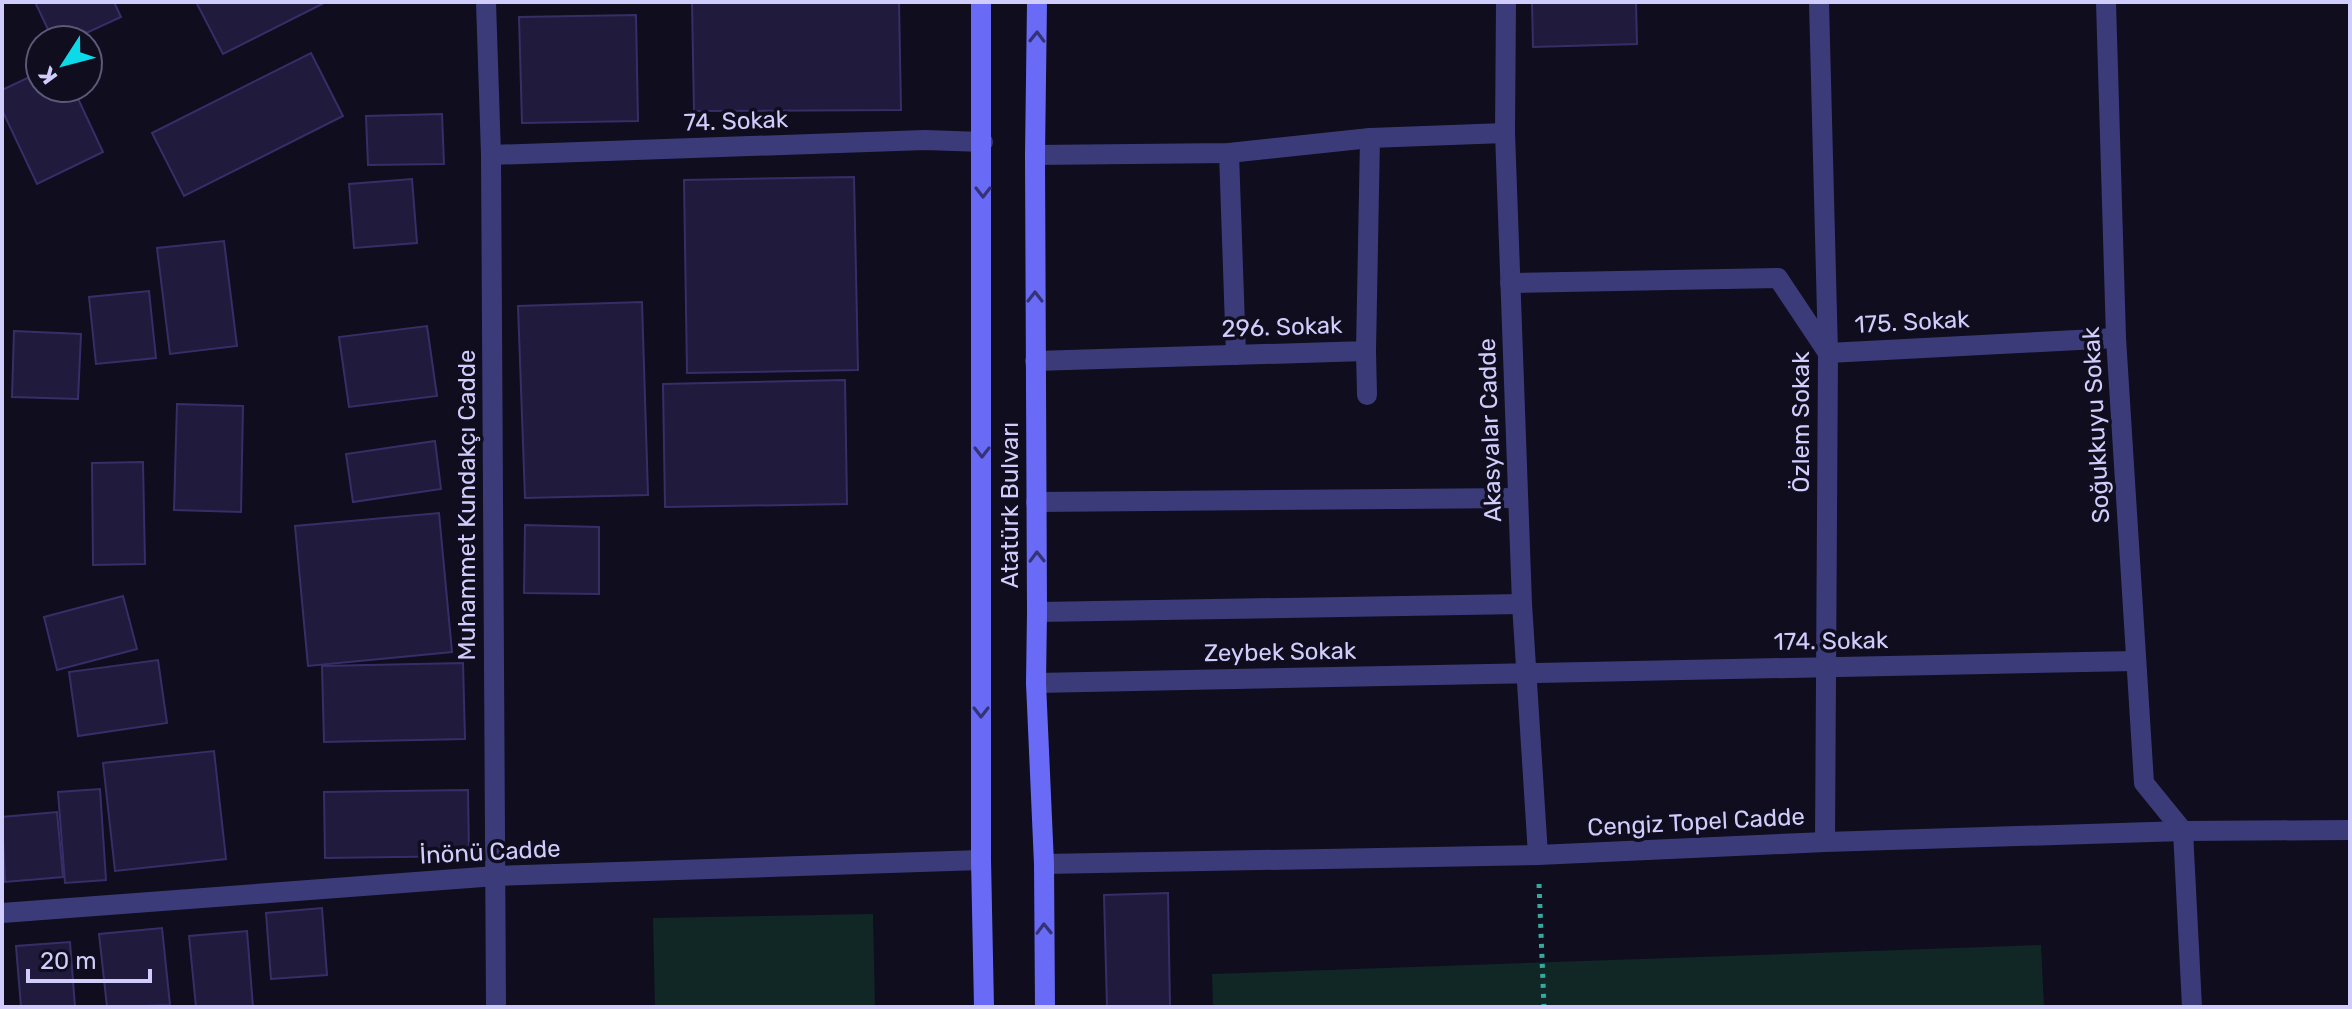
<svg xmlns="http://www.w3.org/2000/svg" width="2352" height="1009" font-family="Rubik,sans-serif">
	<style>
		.green { fill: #102725 }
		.building { fill: #201a3d; stroke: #372e68; stroke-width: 2 }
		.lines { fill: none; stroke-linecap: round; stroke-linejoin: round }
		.path { stroke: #34a99d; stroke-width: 5; stroke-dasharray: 4 6; stroke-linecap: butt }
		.minor { stroke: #3b3b7a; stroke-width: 20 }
		.secondary { stroke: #696bf7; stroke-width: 20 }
		.oneway { stroke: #333375 }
		.labels { text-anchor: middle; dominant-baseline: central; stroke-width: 7; stroke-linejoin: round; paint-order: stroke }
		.street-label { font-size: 24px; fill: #d0ccfc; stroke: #0f0d1e }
	</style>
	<rect width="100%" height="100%" fill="#0f0d1e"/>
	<g class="green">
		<polygon points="873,914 875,1007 655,1007 653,918"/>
		<polygon points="2041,945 2044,1007 1213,1007 1212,974"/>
	</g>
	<g class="building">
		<polygon points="35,2 114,2 121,17 71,40 53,40"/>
		<polygon points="196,2 326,2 223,54"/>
		<polygon points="692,2 899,2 901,110 694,111"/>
		<polygon points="1532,2 1636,2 1637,44 1533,47"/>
		<polygon points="636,15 638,121 522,123 519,17"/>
		<polygon points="311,53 343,116 184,196 152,133"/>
		<polygon points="40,72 40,88 73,88 103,152 37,184 2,110 2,90"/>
		<polygon points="442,114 444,164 368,165 366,116"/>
		<polygon points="854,177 858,370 687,373 684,180"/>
		<polygon points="412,179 417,243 354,248 349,184"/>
		<polygon points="224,241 237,346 170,354 157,248"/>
		<polygon points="149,291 156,358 96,364 89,297"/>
		<polygon points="642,302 648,495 525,498 518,306"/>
		<polygon points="427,326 437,396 349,407 339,337"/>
		<polygon points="14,331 81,334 78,399 12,397"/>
		<polygon points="845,380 847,504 665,507 663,384"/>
		<polygon points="177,404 243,406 241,512 174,510"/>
		<polygon points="435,441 441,489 353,502 346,454"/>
		<polygon points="143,462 145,564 93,565 92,463"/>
		<polygon points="439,513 452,652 308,666 295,526"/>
		<polygon points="525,525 599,527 599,594 524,593"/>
		<polygon points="123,596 137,649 57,670 44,617"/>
		<polygon points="158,660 167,723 78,736 69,672"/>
		<polygon points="463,663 465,739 324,742 322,666"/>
		<polygon points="214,751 226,859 115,871 103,763"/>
		<polygon points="100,789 106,880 65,883 58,792"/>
		<polygon points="468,790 469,856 325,858 324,792"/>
		<polygon points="57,812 63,877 5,882 2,817"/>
		<polygon points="1168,893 1170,1007 1107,1007 1104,895"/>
		<polygon points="322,908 327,975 271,979 266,913"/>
		<polygon points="162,928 170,1005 107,1007 99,934"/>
		<polygon points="247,931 253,1007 196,1007 189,936"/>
		<polygon points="70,942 75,1007 21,1007 16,946"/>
	</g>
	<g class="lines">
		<polyline class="path" points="1539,884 1544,1007"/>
		<g class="minor">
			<polyline points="486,2 491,155 496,1007"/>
			<polyline points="1506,2 1505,133 1522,604 1538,855"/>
			<polyline points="1819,2 1828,353 1825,842"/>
			<polyline points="2106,2 2116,338 2144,783 2183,831 2192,1007"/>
			<polyline points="1229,153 1236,355"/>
			<polyline points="491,155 925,140 983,142"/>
			<polyline points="1035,155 1229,153 1370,138 1505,133"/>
			<polyline points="1510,283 1778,278 1828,353 2116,338"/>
			<polyline points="1366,351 1367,395"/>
			<polyline points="1035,361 1366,351 1370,138"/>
			<polyline points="1036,502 1518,498"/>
			<polyline points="1037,612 1522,604"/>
			<polyline points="1036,683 2136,661"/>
			<polyline points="1044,864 1538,855 1825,842 2183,831 2350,830"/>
			<polyline points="2,913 496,876 981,860"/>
		</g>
		<g class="secondary">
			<polyline points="981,2 981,860 984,1007"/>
			<polyline points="1037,2 1035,155 1037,612 1036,683 1044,864 1045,1007"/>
		</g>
	</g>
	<defs><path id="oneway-chevron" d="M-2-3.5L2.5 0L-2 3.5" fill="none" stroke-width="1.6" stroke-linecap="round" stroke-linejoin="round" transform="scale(2)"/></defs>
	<g class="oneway">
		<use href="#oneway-chevron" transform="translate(1037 37) rotate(-89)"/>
		<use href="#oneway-chevron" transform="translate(983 192) rotate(90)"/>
		<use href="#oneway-chevron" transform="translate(1035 297) rotate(-90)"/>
		<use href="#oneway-chevron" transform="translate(982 452) rotate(90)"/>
		<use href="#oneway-chevron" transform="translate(1037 557) rotate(-91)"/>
		<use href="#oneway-chevron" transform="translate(981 712) rotate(90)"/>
		<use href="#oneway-chevron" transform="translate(1044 929) rotate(-91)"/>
	</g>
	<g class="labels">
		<g class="street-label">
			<text transform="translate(736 121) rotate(-2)">74. Sokak</text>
			<text transform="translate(1912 322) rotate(-3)">175. Sokak</text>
			<text transform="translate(1282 327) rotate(-2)">296. Sokak</text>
			<text transform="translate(1801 422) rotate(-90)">Özlem Sokak</text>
			<text transform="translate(2096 425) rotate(-93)">Soğukkuyu Sokak</text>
			<text transform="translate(1490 430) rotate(-92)">Akasyalar Cadde</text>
			<text transform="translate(467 505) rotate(-90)">Muhammet Kundakçı Cadde</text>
			<text transform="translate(1010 505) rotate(-90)">Atatürk Bulvarı</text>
			<text transform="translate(1831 641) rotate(-1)">174. Sokak</text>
			<text transform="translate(1280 652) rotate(-1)">Zeybek Sokak</text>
			<text transform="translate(1696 822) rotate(-3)">Cengiz Topel Cadde</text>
			<text transform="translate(490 852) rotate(-3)">İnönü Cadde</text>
		</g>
	</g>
	<rect width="2352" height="1009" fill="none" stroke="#d0ccfc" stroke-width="8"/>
	<g transform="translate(64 64) rotate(234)"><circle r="38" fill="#0f0d1e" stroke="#5c5977" stroke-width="2"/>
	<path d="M0-6L14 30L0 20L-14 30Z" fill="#0ddae8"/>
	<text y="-12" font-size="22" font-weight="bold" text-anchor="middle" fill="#d0ccfc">K</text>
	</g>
	<path d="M28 969v12h122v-12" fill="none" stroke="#d0ccfc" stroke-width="4"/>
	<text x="40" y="969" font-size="24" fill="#d0ccfc" stroke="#0f0d1e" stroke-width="6" paint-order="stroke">20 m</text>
</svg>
